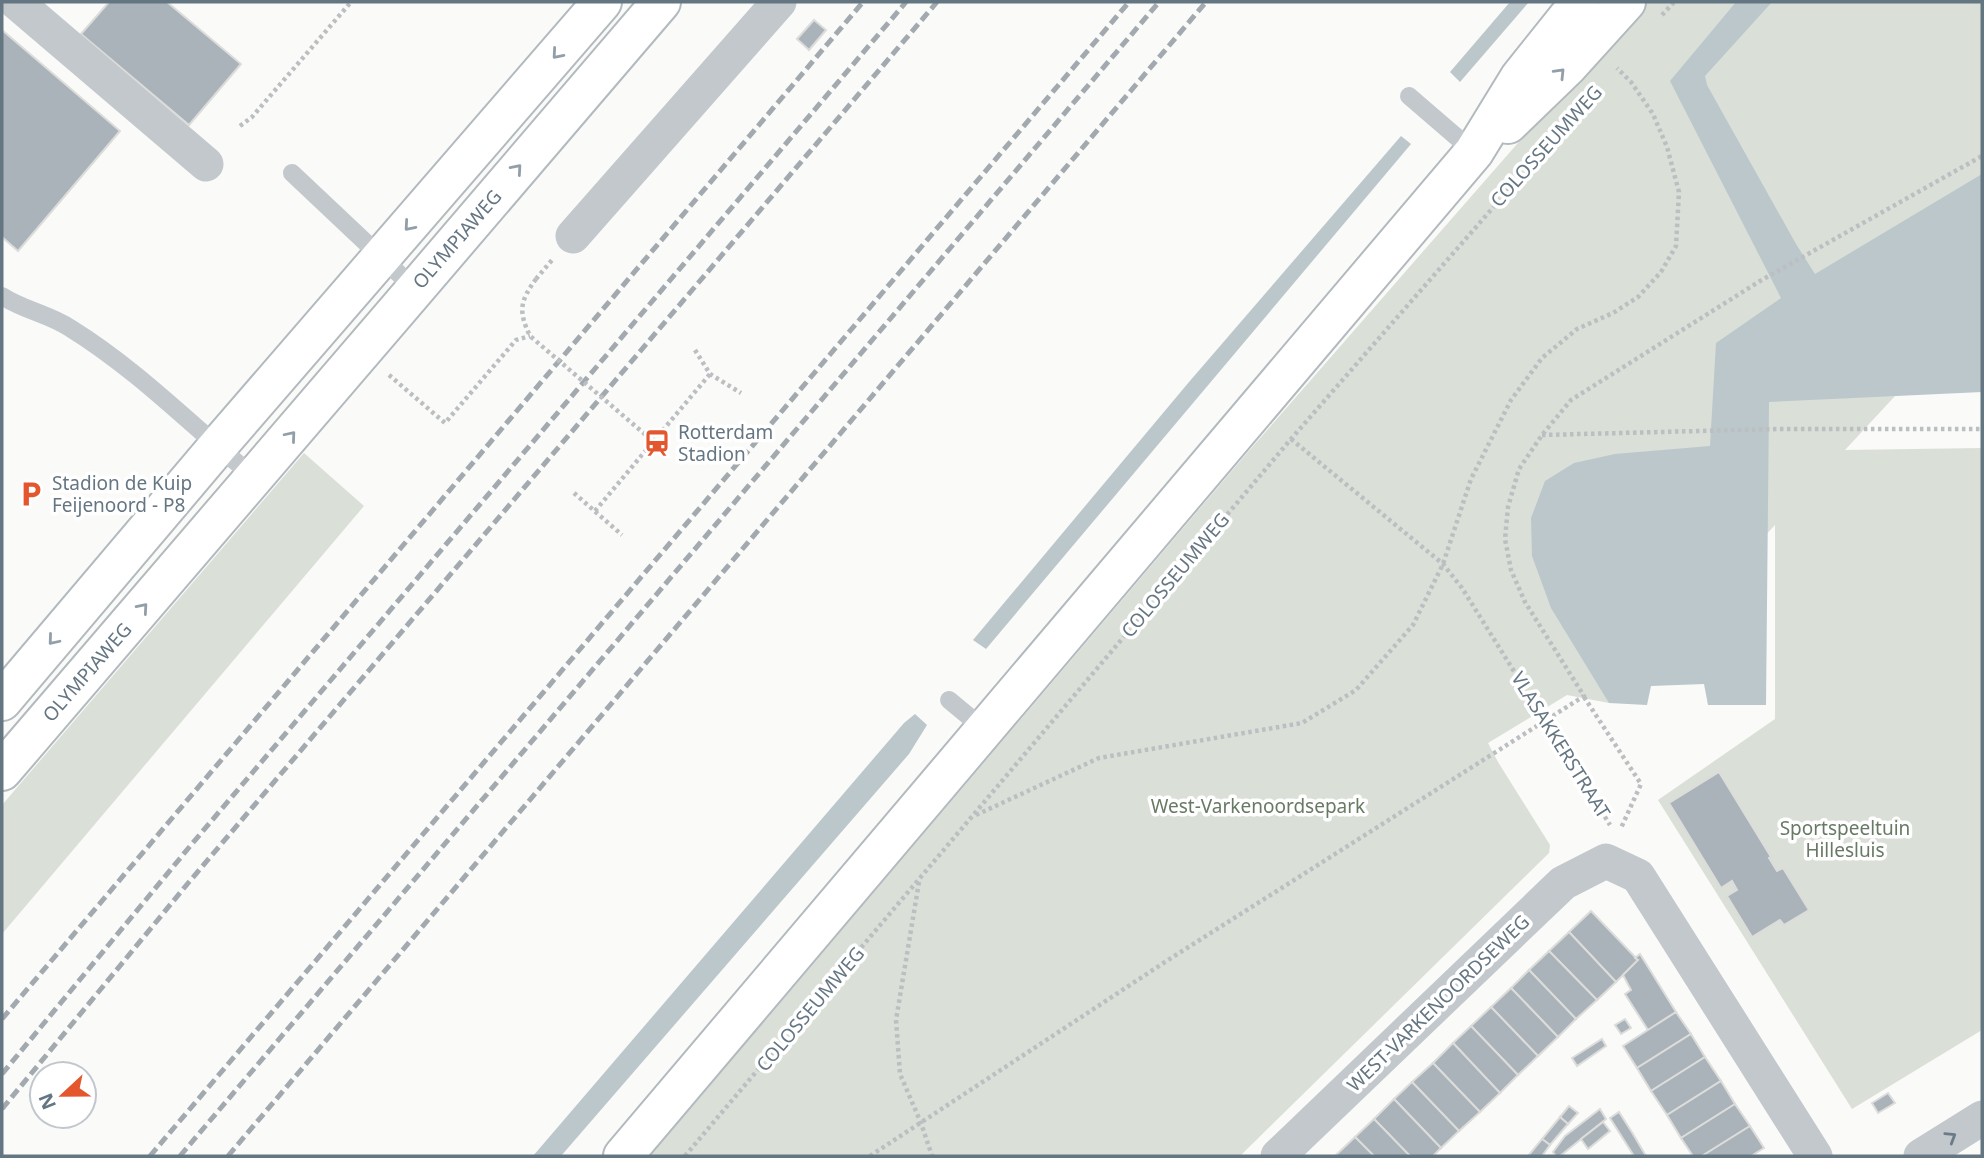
<svg xmlns="http://www.w3.org/2000/svg" width="1984" height="1158" font-family="'Noto Sans',sans-serif">
	<style>
		.green { fill: #dadfd7 }
		.water { fill: #bbc7cb }
		.building { fill: #aab3b9; stroke: #dcdcda; stroke-width: 2 }
		.lines { fill: none; stroke-linecap: round; stroke-linejoin: round }
		.secondary-casing { stroke: #b3babf; stroke-width: 42 }
		.path { stroke: #bbbfc2; stroke-width: 4.5; stroke-dasharray: 3.5 3.5; stroke-linecap: butt }
		.lane { stroke: #c3c8cc; stroke-width: 18 }
		.street { stroke: #c3c8cc; stroke-width: 35 }
		.secondary { stroke: #fff; stroke-width: 38 }
		.rail { stroke: #a2aab0; stroke-width: 5; stroke-dasharray: 10 5; stroke-linecap: butt }
		.path-bridge { stroke: #bbbfc2; stroke-width: 4.5; stroke-dasharray: 3.5 3.5; stroke-linecap: butt }
		.oneway { stroke: #939fa8 }
		.oneway2 { stroke: #6a7a87 }
		.labels { text-anchor: middle; dominant-baseline: central; stroke-width: 7; stroke-linejoin: round; paint-order: stroke }
		.street-label { font-size: 19px; fill: #657683; stroke: #fff }
		.poi-label { font-size: 19px; fill: #657683; stroke: #fff; text-anchor: start }
		.park-label { font-size: 19px; fill: #687a64; stroke: #fff }
	</style>
	<rect width="100%" height="100%" fill="#fafaf8"/>
	<g class="green">
		<polygon points="1641,2 1982,2 1982,302 1845,450 1982,448 1982,1030 1852,1109 1658,800 1775,719 1775,525 1609,703 1567,695 1488,743 1498,762 1550,845 1549,853 1240,1156 650,1156 1247,453"/>
		<polygon points="304,453 364,506 2,934 2,805"/>
	</g>
	<g class="water">
		<polygon points="1510,2 1529,2 1460,82 1450,72"/>
		<polygon points="1736,2 1772,2 1705,76 1707,85 1796,244 1815,274 1982,174 1982,392 1769,402 1766,705 1708,705 1704,684 1651,686 1647,705 1609,703 1551,608 1532,556 1531,518 1545,481 1574,463 1615,454 1710,446 1716,343 1781,298 1670,81"/>
		<polygon points="1401,136 1411,144 986,649 973,640 1189,382"/>
		<polygon points="915,714 927,725 909,754 561,1156 533,1156 904,723"/>
	</g>
	<g class="building">
		<polygon points="109,2 167,2 241,64 189,125 81,34"/>
		<polygon points="814,20 826,30 809,50 797,39"/>
		<polygon points="2,30 120,131 18,251 2,237"/>
		<polygon points="1719,772 1771,857 1769,858 1777,871 1783,868 1809,910 1784,925 1780,920 1752,937 1727,896 1737,890 1732,881 1721,888 1669,803"/>
		<polygon points="1591,911 1638,960 1616,982 1569,932"/>
		<polygon points="1569,932 1616,982 1597,1000 1549,951"/>
		<polygon points="1549,951 1597,1000 1576,1019 1529,970"/>
		<polygon points="1640,954 1676,1012 1648,1030 1625,994 1631,990 1623,975 1638,960 1635,958"/>
		<polygon points="1529,970 1576,1019 1558,1037 1511,988"/>
		<polygon points="1511,988 1558,1037 1538,1056 1491,1007"/>
		<polygon points="1491,1007 1538,1056 1518,1075 1471,1026"/>
		<polygon points="1676,1012 1691,1034 1637,1068 1623,1046"/>
		<polygon points="1625,1019 1631,1028 1621,1034 1615,1025"/>
		<polygon points="1471,1026 1518,1075 1500,1093 1453,1043"/>
		<polygon points="1691,1034 1705,1057 1651,1091 1637,1068"/>
		<polygon points="1602,1039 1606,1046 1577,1066 1572,1058"/>
		<polygon points="1453,1043 1500,1093 1480,1112 1433,1063"/>
		<polygon points="1705,1057 1721,1081 1667,1115 1651,1091"/>
		<polygon points="1433,1063 1480,1112 1459,1131 1412,1082"/>
		<polygon points="1721,1081 1735,1104 1681,1138 1667,1115"/>
		<polygon points="1412,1082 1459,1131 1441,1148 1394,1099"/>
		<polygon points="1888,1093 1895,1103 1878,1113 1872,1103"/>
		<polygon points="1394,1099 1441,1148 1433,1156 1410,1156 1374,1119"/>
		<polygon points="1735,1104 1750,1126 1702,1156 1693,1156 1681,1138"/>
		<polygon points="1569,1106 1578,1113 1568,1124 1560,1117"/>
		<polygon points="1600,1109 1606,1119 1560,1156 1556,1156 1553,1152 1565,1136"/>
		<polygon points="1619,1112 1633,1134 1646,1156 1634,1156 1610,1118"/>
		<polygon points="1560,1117 1568,1124 1550,1145 1542,1139"/>
		<polygon points="1374,1119 1410,1156 1374,1156 1355,1137"/>
		<polygon points="1603,1122 1610,1131 1588,1149 1581,1139"/>
		<polygon points="1750,1126 1764,1148 1751,1156 1702,1156"/>
		<polygon points="1355,1137 1374,1156 1335,1156"/>
		<polygon points="1542,1139 1550,1145 1542,1156 1528,1156"/>
	</g>
	<g class="lines">
		<defs>
			<g id="secondary">
				<polyline points="1508,124 1568,66 1626,2"/>
				<polyline points="2,701 217,447 602,2"/>
				<path d="M2 771C223 516 441 258 661 2"/>
				<polyline points="623,1156 1474,152 1520,77 1580,2"/>
			</g>
		</defs>
		<use href="#secondary" class="secondary-casing"/>
		<g class="path">
			<polyline points="1662,15 1674,2"/>
			<polyline points="240,126 252,117 351,2"/>
			<polyline points="536,279 552,260"/>
			<polyline points="695,350 710,374 741,393"/>
			<polyline points="389,375 445,423 516,340 530,336"/>
			<polyline points="1542,435 1778,429 1982,429"/>
			<polyline points="1291,439 1443,564 1462,588 1610,825"/>
			<polyline points="574,493 622,535"/>
			<polyline points="595,511 710,374"/>
			<polyline points="1584,697 1641,784 1621,828"/>
			<polyline points="976,815 1099,758 1302,723 1356,690 1413,625 1443,564 1471,479 1511,400 1542,358 1577,329 1613,313 1638,297 1661,272 1676,246 1679,192 1667,147 1653,114 1631,82 1617,68"/>
			<polyline points="919,882 896,1020 900,1074 921,1123 932,1156"/>
			<polyline points="685,1156 1291,439 1559,132"/>
			<polyline points="870,1156 1165,962 1584,696 1525,602 1511,570 1505,539 1508,507 1519,469 1542,435 1571,400 1760,281 1982,156"/>
		</g>
		<g class="lane">
			<polyline points="1409,96 1474,152"/>
			<polyline points="292,173 414,288"/>
			<path d="M2 296C23 310 49 314 70 328 138 370 194 428 255 478"/>
			<polyline points="949,700 984,729"/>
		</g>
		<g class="street">
			<polyline points="16,2 206,164"/>
			<polyline points="573,236 779,2"/>
			<polyline points="1278,1156 1563,883 1606,861 1638,876 1815,1156"/>
			<polyline points="1921,1156 1982,1118"/>
		</g>
		<use href="#secondary" class="secondary"/>
		<g class="rail">
			<polyline points="2,1019 863,2"/>
			<polyline points="2,1074 191,845 906,2"/>
			<polyline points="2,1109 189,882 937,2"/>
			<polyline points="150,1156 1129,2"/>
			<polyline points="180,1156 1159,2"/>
			<polyline points="228,1156 1206,2"/>
		</g>
		<path class="path-bridge" d="M536 279C520 301 518 311 530 336L654 442"/>
	</g>
	<defs><path id="oneway-chevron" d="M-2-3.5L2.5 0L-2 3.5" fill="none" stroke-width="1.6" stroke-linecap="round" stroke-linejoin="round" transform="scale(1.75)"/></defs>
	<g class="oneway">
		<use href="#oneway-chevron" transform="translate(557 54) rotate(131)"/>
		<use href="#oneway-chevron" transform="translate(1560 73) rotate(-46)"/>
		<use href="#oneway-chevron" transform="translate(517 169) rotate(-49)"/>
		<use href="#oneway-chevron" transform="translate(409 226) rotate(131)"/>
		<use href="#oneway-chevron" transform="translate(291 436) rotate(-50)"/>
		<use href="#oneway-chevron" transform="translate(143 608) rotate(-49)"/>
		<use href="#oneway-chevron" transform="translate(53 640) rotate(130)"/>
	</g>
	<use class="oneway2" href="#oneway-chevron" transform="translate(1951 1137) rotate(-32)"/>
	<defs>
		<symbol id="station-bare" viewBox="-9 -9 18 18"><path d="M-3-6H3Q5-6 5-4V2Q5 4 3 4L4.5 6H3L1.5 4h-3L-3 6H-4.5L-3 4Q-5 4-5 2V-4Q-5-6-3-6ZM-3.5-4v3h7v-3ZM-3.5 1v1.5H-2V1ZM2 1v1.5H3.5V1Z" fill="#e4572e" stroke="#fff" stroke-width="2.5" paint-order="stroke"/></symbol>
		<symbol id="parking-bare" viewBox="-9 -9 18 18"><path d="M-3.5-5.5H1a3.5 3.5 0 0 1 0 7H-1V5.5H-3.5ZM-1-3.4V-.6H.8a1.4 1.4 0 0 0 0-2.8Z" fill="#e4572e" stroke="#fff" stroke-width="2.5" paint-order="stroke"/></symbol>
	</defs>
	<g fill-rule="evenodd">
		<use href="#station-bare" x="638" y="424" width="38" height="38"/>
		<use href="#parking-bare" x="12" y="475" width="38" height="38"/>
	</g>
	<g class="labels">
		<g class="street-label">
			<text transform="translate(1546 146) rotate(-48)">COLOSSEUMWEG</text>
			<text transform="translate(457 239) rotate(-49)">OLYMPIAWEG</text>
			<text transform="translate(1175 575) rotate(-50)">COLOSSEUMWEG</text>
			<text transform="translate(87 672) rotate(-49)">OLYMPIAWEG</text>
			<text transform="translate(1561 745) rotate(58)">VLASAKKERSTRAAT</text>
			<text transform="translate(1438 1003) rotate(-44)">WEST-VARKENOORDSEWEG</text>
			<text transform="translate(810 1009) rotate(-50)">COLOSSEUMWEG</text>
		</g>
		<g class="poi-label">
			<text x="678" y="432">Rotterdam<tspan x="678" dy="22">Stadion</tspan></text>
			<text x="52" y="483">Stadion de Kuip<tspan x="52" dy="22">Feijenoord - P8</tspan></text>
		</g>
		<g class="park-label">
			<text x="1258" y="806">West-Varkenoordsepark</text>
			<text x="1845" y="828">Sportspeeltuin<tspan x="1845" dy="22">Hillesluis</tspan></text>
		</g>
	</g>
	<rect width="1984" height="1158" fill="none" stroke="#657683" stroke-width="7"/>
	<g transform="translate(63 1095) rotate(248)"><circle r="33" fill="#ffffff" stroke="#c1c8cd" stroke-width="2"/>
	<path d="M0-5L12 26L0 18L-12 26Z" fill="#e4572e"/>
	<text y="-10" font-size="19" font-weight="bold" text-anchor="middle" fill="#657683">N</text>
	</g>
</svg>
